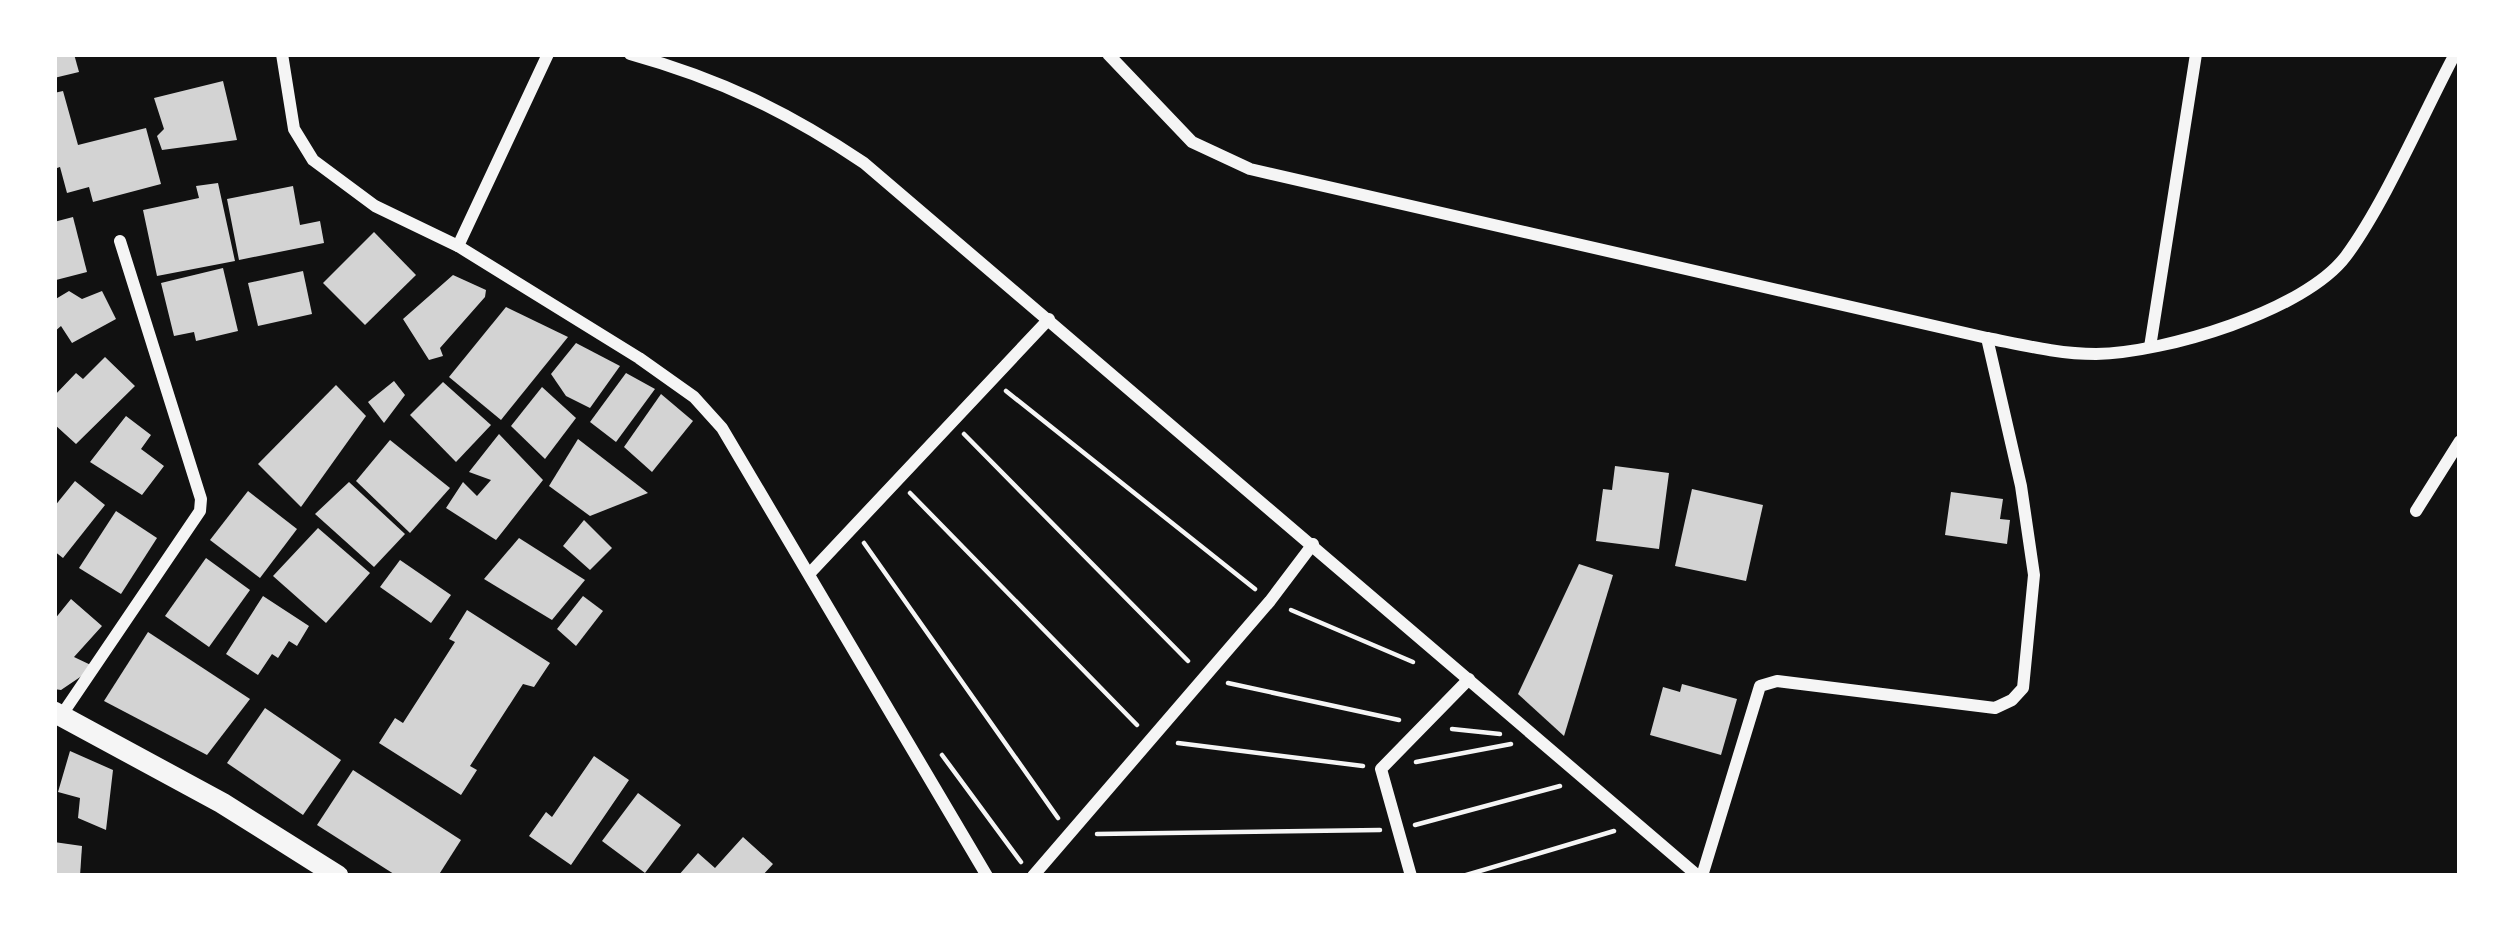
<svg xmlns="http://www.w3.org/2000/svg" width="2514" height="930" font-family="Signika,sans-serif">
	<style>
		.building { fill: #d3d3d3 }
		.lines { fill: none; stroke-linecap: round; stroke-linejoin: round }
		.path { stroke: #f5f5f5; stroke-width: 4.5 }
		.minor { stroke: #f5f5f5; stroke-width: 12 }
		.tertiary { stroke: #f5f5f5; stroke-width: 21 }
	</style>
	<rect width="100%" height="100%" fill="#111"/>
	<g class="building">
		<polygon points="54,54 74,54 79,72 54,78"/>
		<polygon points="223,81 237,140 162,150 157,136 164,129 154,98"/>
		<polygon points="63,91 78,145 146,128 161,184 93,202 89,187 67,193 60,167 54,169 54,93"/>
		<polygon points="218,183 235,261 157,276 143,210 199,198 196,186"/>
		<polygon points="293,186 300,225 320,221 324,243 239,260 227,199"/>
		<polygon points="73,217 87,272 56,280 54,222"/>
		<polygon points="374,232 416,275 365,325 323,283"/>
		<polygon points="223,268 238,331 196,341 194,332 174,336 161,283"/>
		<polygon points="303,271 312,314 258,326 248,283"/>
		<polygon points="453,275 486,290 485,297 440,348 443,356 429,360 403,319"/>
		<polygon points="69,291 82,299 102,291 116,319 72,343 61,326 54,332 54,300"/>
		<polygon points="506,307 568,337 501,420 449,377"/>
		<polygon points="576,343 620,366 590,408 566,396 551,374"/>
		<polygon points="105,357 135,386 76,444 54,424 54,396 76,373 83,379"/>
		<polygon points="626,373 655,389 616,442 590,422"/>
		<polygon points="394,381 405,395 384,423 368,402"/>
		<polygon points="443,382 491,425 456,462 410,415"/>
		<polygon points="336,385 366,416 301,507 258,464"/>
		<polygon points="542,387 576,418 545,459 511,426"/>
		<polygon points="661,394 693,421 652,472 624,447"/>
		<polygon points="126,416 151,435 141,449 164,466 142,495 90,462"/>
		<polygon points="499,434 543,480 496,540 446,508 463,482 477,496 491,480 469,472"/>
		<polygon points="578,439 648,493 590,516 549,486"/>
		<polygon points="390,440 450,488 410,533 356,481"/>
		<polygon points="1615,466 1669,473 1659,549 1596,541 1603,489 1612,490"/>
		<polygon points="75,481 105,505 63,558 54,551 54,507"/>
		<polygon points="349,482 405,534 374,567 315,514"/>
		<polygon points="1692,489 1763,505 1746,581 1675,566"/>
		<polygon points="248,491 297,529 260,578 210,540"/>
		<polygon points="1951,492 2003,499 2000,519 2010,520 2007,544 1945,535"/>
		<polygon points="116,511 157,538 121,594 79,568"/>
		<polygon points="584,520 612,548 590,570 563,546"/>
		<polygon points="318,528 370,573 326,623 273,576"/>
		<polygon points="519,538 585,580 552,620 484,579"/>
		<polygon points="206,558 250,590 209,647 165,616"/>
		<polygon points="400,560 451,595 431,623 380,587"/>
		<polygon points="1579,564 1613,575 1564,736 1518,694"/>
		<polygon points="263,596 309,626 297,646 289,641 278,658 272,654 258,675 226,654"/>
		<polygon points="583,596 603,611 576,646 557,629"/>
		<polygon points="71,599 102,626 74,657 95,667 61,690 54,689 54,620"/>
		<polygon points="467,610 550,663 534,687 523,684 470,766 477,770 461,795 379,743 395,718 403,723 455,642 449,639"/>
		<polygon points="148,632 250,699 207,755 104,701"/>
		<polygon points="1682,684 1737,699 1721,755 1650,735 1663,687 1680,692"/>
		<polygon points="265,708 341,760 303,815 227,763"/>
		<polygon points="70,751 113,770 106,830 78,818 80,798 58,792"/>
		<polygon points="594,756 629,780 571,865 529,836 546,812 552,817"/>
		<polygon points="353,770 461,840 438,876 397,876 317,825"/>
		<polygon points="638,793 681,825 645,873 602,841"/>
		<polygon points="743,837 773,864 762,876 678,876 698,853 715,868"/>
		<polygon points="54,842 82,846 80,876 54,876"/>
	</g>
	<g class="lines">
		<g class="path">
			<polyline points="1006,391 1255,589"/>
			<polyline points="964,434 1188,661"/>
			<polyline points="910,493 1137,725"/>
			<polyline points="864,543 1058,818"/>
			<polyline points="1291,610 1413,662"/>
			<polyline points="1228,683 1399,720"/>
			<polyline points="1452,729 1500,734"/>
			<polyline points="1178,743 1363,766"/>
			<polyline points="942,755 1021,862"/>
			<polyline points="1416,762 1511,744"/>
			<polyline points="1415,825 1560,786"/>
			<polyline points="1097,834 1380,830"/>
			<polyline points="1463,876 1614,831"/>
		</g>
		<g class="minor">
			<polyline points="282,54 294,129 313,160 375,206 458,246 639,358 694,397 722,428 987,876"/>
			<path d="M630 54C720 79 788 112 864 163L1698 876"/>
			<path d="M1108 54 1192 142 1250 169 1987 338C2023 345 2059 354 2096 354 2164 353 2305 311 2346 256 2385 203 2423 114 2455 54"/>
			<polyline points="458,246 548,54"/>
			<polyline points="2150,347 2196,54"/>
			<polyline points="2416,511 2460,441"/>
			<polyline points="810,573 1049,319"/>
			<polyline points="61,716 200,511 201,499 120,241"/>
			<polyline points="1033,876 1270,601 1313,544"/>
			<polyline points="1411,876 1381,769 1469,679"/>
			<polyline points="1702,876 1760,686 1777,681 1995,708 2012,700 2023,688 2034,575 2021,486 1987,338"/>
		</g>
		<polyline class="tertiary" points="54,712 222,803 338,876"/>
	</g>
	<rect width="2514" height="930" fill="none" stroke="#ffffff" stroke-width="114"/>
</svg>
